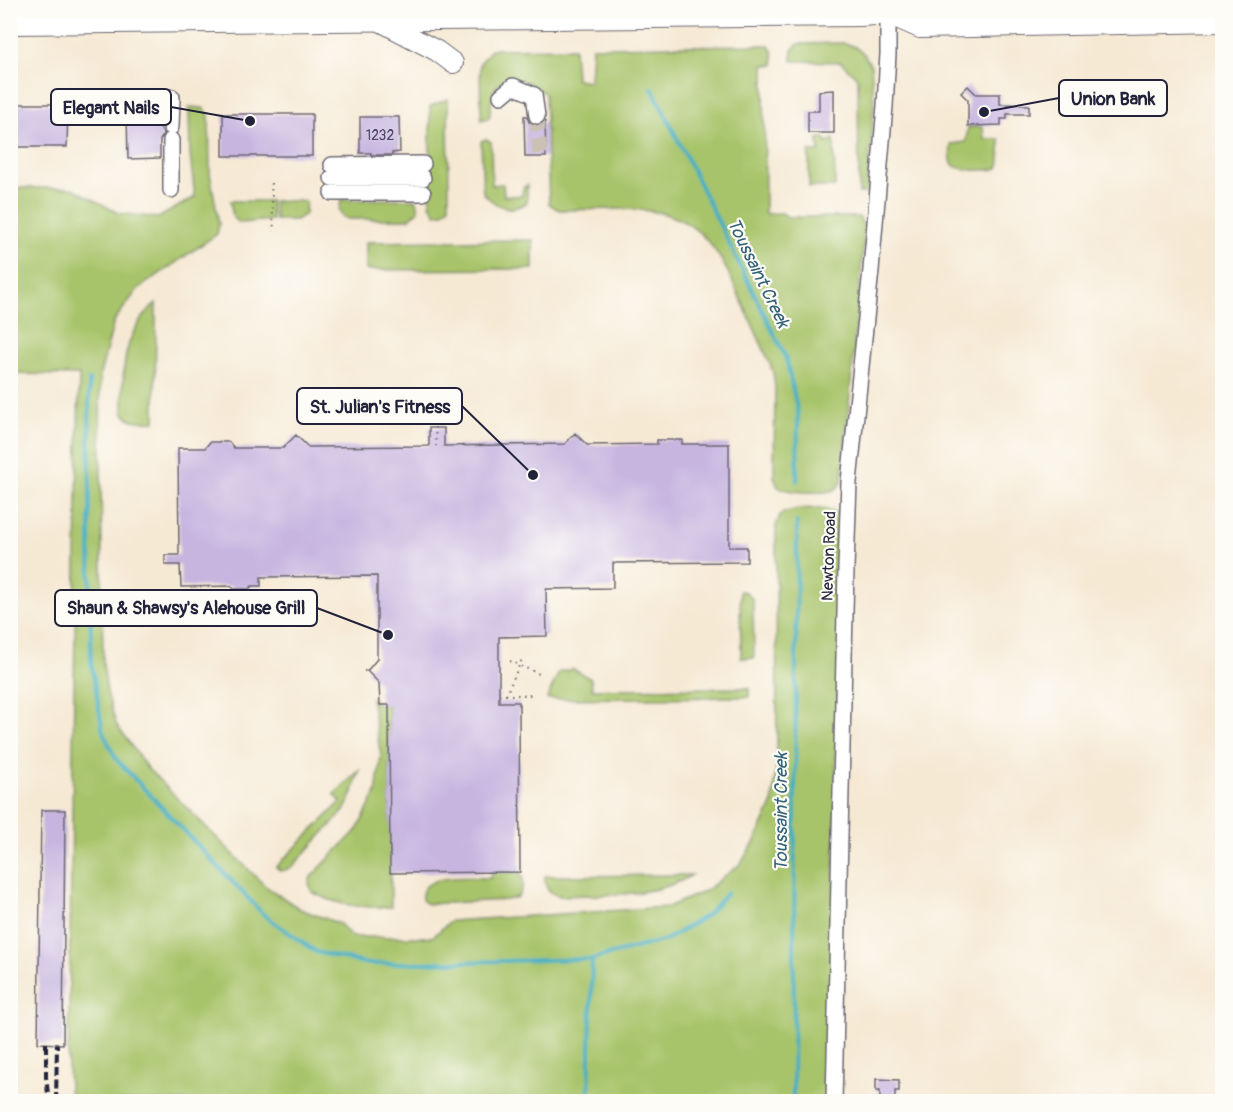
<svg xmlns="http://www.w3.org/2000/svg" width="1233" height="1112" font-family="Pangolin,sans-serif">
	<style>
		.green { fill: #a8c46b; stroke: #657353; stroke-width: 1.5 }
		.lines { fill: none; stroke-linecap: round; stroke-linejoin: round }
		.stream { stroke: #44afc3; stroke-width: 4 }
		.building { fill: #c7b5e0 }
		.minor-tunnel { stroke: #ccc1b5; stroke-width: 15; stroke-dasharray: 15 8; stroke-linecap: butt }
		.minor-casing { stroke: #6c6871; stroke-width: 18 }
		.major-casing { stroke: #6c6871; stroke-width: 22 }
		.path { stroke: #6c6871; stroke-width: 2; stroke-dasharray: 1.5 4.5; stroke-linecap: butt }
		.minor { stroke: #fff; stroke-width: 15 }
		.major { stroke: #fff; stroke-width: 20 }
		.rail { stroke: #22223b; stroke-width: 4; stroke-dasharray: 9 4.5; stroke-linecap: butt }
		.labels { text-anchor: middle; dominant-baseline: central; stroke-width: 4.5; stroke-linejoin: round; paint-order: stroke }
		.number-label { font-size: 14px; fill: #4b4764 }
		.street-label { font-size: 16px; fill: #22223b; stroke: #fdfcf7 }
		.water-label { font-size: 18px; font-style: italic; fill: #316178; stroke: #fdfcf7 }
		.leader { fill: none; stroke: #22223b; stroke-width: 2 }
		.callout-dot { fill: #22223b; stroke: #fdfcf7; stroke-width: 2 }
		.callout { fill: #fdfcf7; stroke: #22223b; stroke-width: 2 }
		.callout-label { font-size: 18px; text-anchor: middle; font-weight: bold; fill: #22223b }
	</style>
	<rect width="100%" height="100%" fill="#fdfcf7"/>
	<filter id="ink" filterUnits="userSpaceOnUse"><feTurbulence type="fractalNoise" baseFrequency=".0167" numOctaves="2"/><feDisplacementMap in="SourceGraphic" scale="12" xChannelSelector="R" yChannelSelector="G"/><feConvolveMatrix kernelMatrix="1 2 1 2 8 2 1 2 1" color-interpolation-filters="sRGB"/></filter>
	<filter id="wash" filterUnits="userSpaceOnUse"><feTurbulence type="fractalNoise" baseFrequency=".008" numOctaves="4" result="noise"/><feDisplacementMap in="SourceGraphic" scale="24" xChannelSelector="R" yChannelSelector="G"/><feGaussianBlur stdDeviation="1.35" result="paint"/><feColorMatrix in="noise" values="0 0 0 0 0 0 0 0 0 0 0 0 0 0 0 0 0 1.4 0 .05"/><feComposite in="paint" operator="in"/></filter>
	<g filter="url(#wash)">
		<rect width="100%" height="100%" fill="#f6e9d4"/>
		<g class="green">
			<polygon points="844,43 855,47 864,54 871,66 874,104 867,193 859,193 858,79 841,62 792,61 792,50 798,44"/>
			<path d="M769 45 773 52 774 65H764L765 214 782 213 788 217H859L865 227 842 482C841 483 837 488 836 489 826 495 788 492 778 487L774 477 775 387 773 372C765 350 754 329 745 308 725 266 711 225 661 213 632 206 590 210 559 210L549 204 545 94C532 83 506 68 495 89 491 97 491 110 489 118L481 120 480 63 492 49 574 48 576 79 590 81 592 47Z"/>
			<polygon points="448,99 449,207 443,213 436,214 430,204 430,106"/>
			<path d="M189 107 203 108 209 114 210 173 219 224 217 234 138 289 114 321 100 374 103 664 107 692 116 724 147 768 265 886 300 909 340 924 352 937H432L451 921 668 907 705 891 739 865 753 845 772 805 777 757 776 526 780 515C792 507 829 505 840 515L831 1101H70L68 1068 79 375 11 374V188H73L118 213 158 218 195 197 190 155Z"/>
			<path d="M968 127H983L984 139H999L1000 141V162L998 168C989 171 956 172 952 163 949 158 951 149 951 144L966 142Z"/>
			<polygon points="818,138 824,138 827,143 834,139 835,187 809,187 809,152 819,152"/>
			<path d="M486 139 491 142 492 185 503 184 504 196H522L523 188 527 185V203C508 213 497 207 483 193L481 141Z"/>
			<polygon points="415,199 418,204 418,211 409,219 348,219 342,216 339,211 341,200"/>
			<polygon points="230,201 271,201 272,220 240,223 233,217"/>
			<polygon points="274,201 306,201 305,214 296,220 275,220"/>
			<polygon points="533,240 533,269 366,270 366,242"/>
			<path d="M156 303 155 421C143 421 130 424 123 412 123 368 121 335 156 303Z"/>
			<polygon points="740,591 746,592 753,600 754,658 741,658"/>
			<polygon points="573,669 591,679 592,689 749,688 749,697 547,699 559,672"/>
			<path d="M371 698 380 705H389L391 907C362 908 338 906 312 892L309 884 311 877 357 830 376 793 381 756Z"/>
			<polygon points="359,771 352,795 344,811 291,868 281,871 276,867 341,802 334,794"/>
			<path d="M491 872H520C526 882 523 887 518 897L507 900 427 904 422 900C422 897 421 894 423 891 430 873 474 878 491 878Z"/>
			<path d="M692 875C655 898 603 894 560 896 548 893 545 889 545 876Z"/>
		</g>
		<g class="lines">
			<g class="stream">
				<polyline points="652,88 786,358 798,413 797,481"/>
				<polyline points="89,380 91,662 103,732 116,759 264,915 316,952 368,964 592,959 666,940 707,915 727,893"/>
				<polyline points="589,1102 592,959"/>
				<polyline points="793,1102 797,522"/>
			</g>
		</g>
		<g id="blocks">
			<g class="building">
				<polygon points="968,86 976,94 1000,94 1000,104 1029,105 1029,114 1007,114 1007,119 1001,119 1001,125 968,126 968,100 961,93"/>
				<polygon points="834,90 834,133 808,133 808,111 819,111 819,91"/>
				<polygon points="10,104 68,104 67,147 10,147"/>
				<rect x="223" y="114" width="89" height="42"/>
				<polygon points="127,115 159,115 159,127 164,134 160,140 160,158 128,159"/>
				<polygon points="524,116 527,116 529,122 534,125 539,125 545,121 546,157 525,157"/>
				<polygon points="360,117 399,117 400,152 392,153 392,155 371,155 371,153 360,153"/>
				<polygon points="429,428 444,428 444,446 565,444 575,433 587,445 657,444 657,440 682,440 682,444 729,444 729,547 747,547 747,562 613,563 613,588 546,589 547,636 499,637 499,702 519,702 520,872 390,873 389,705 380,705 379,683 367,671 377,659 377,576 261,577 261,586 252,586 249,589 234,589 231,586 181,587 180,565 165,565 165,555 179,555 178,448 205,448 210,442 229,442 234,448 283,448 296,435 308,447 429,446"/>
				<polygon points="41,810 65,810 63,1044 38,1043"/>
				<polygon points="876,1079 899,1080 899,1091 895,1091 895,1101 880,1101 880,1091 876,1091"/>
			</g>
		</g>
	</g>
	<g filter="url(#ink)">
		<use href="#blocks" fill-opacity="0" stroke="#6c6871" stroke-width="1.5"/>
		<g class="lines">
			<polyline class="minor-tunnel" points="537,116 540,157"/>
			<defs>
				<g id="minor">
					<polyline points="501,96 513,86 534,95 537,116"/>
					<polyline points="171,127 172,97"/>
					<polyline points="171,140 171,190"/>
					<polyline points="332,165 423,164"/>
					<polyline points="332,178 423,178"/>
					<polyline points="332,193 423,193"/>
					<polyline points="834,1102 846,568 849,482 871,270 885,106 888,54 888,10"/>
				</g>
				<g id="major">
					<polyline points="888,14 920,28 1222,22"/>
					<polyline points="380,21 437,51 453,63"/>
					<polyline points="10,24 861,16 888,14 904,10"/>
				</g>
			</defs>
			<use href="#minor" class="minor-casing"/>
			<use href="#major" class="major-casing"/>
			<g class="path">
				<polyline points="271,183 274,231"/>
				<polyline points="435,427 436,446"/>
				<polyline points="510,661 539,674"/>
				<polyline points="364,671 367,671"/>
				<polyline points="499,695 531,695"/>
				<polyline points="506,695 523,657"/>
			</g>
			<use href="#minor" class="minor"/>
			<use href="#major" class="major"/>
			<g class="rail">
				<polyline points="46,1043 46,1077 49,1102"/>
				<polyline points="56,1102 57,1044"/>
			</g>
		</g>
	</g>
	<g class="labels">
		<g class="number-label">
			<text x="380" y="135">1232</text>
		</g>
		<g class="street-label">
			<text transform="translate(829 556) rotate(-88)">Newton Road</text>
		</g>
		<g class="water-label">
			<text transform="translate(758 273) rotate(64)">Toussaint Creek</text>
			<text transform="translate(781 812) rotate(-90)">Toussaint Creek</text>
		</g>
	</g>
	<path class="leader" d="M984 112L1059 98M250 121L171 107M533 475L462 406M388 635L317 608"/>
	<g class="callout-dot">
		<circle cx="984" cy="112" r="6"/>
		<circle cx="250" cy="121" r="6"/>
		<circle cx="533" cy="475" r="6"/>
		<circle cx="388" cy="635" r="6"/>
	</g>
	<g class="callout">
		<rect x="1059" y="80" width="108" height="36" rx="6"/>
		<rect x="51" y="89" width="120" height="36" rx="6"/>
		<rect x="297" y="388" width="165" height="36" rx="6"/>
		<rect x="55" y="590" width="262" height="36" rx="6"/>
	</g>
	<g class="callout-label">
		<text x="1113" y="105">Union Bank</text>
		<text x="111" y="114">Elegant Nails</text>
		<text x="380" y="413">St. Julian's Fitness</text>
		<text x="186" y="614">Shaun &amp; Shawsy's Alehouse Grill</text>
	</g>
	<rect width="1233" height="1112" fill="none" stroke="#fdfcf7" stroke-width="36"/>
</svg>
